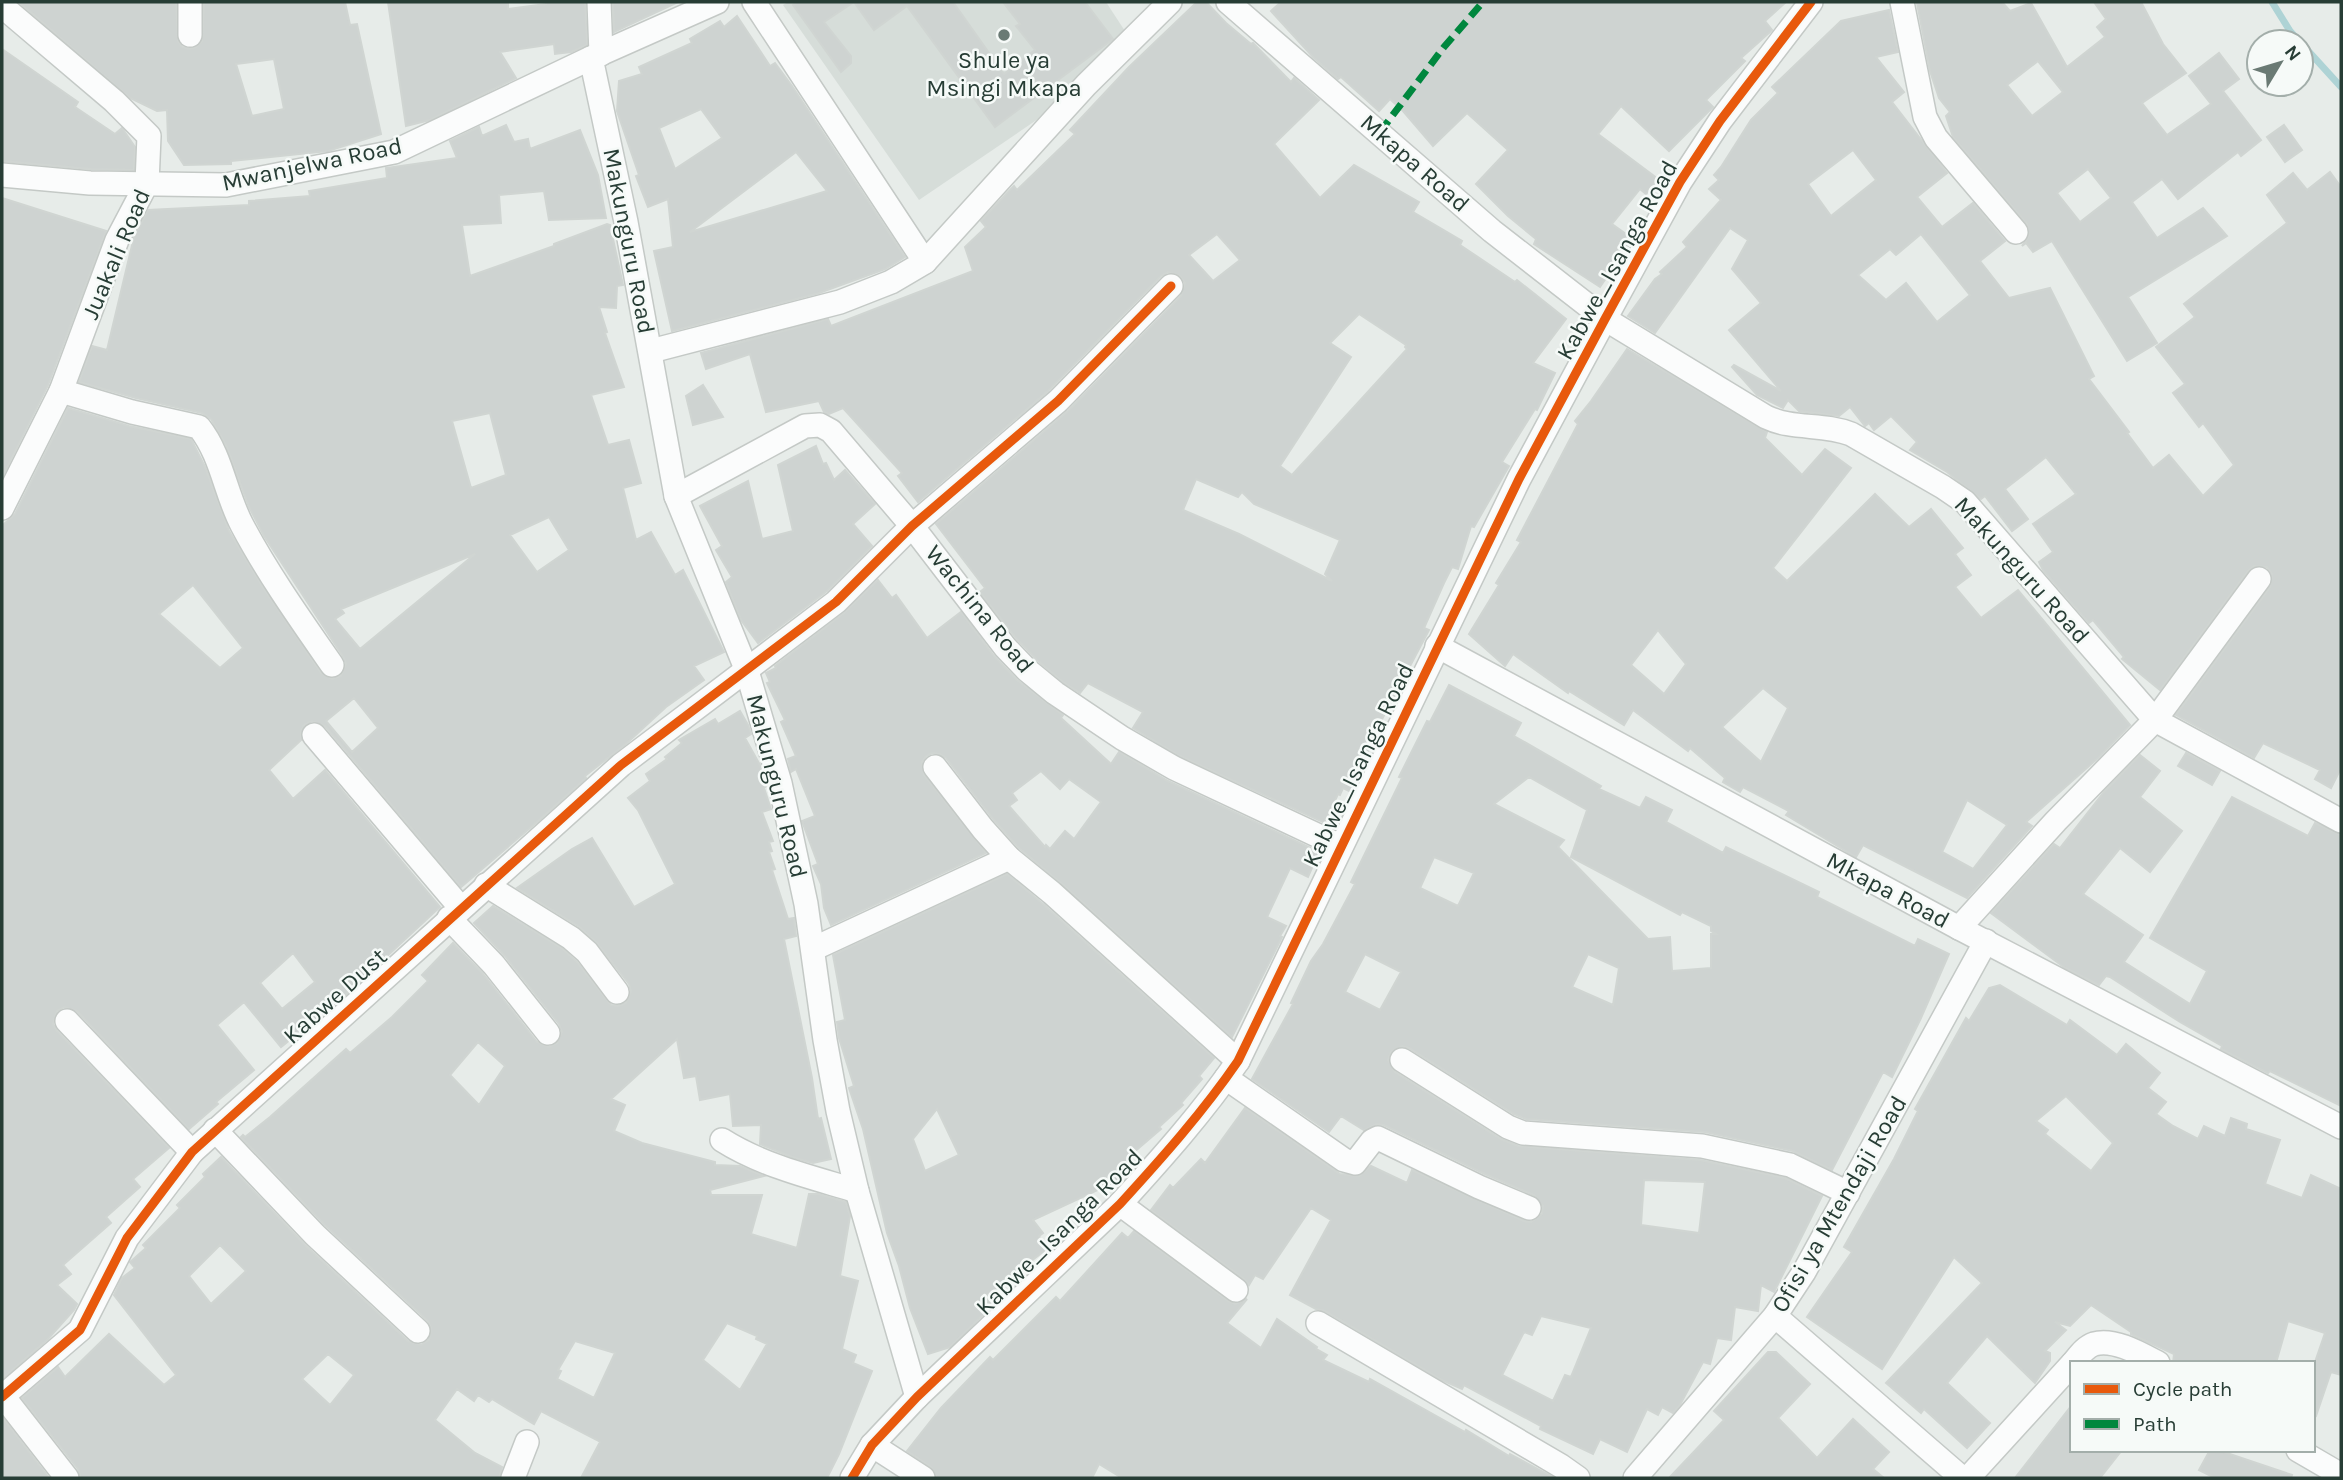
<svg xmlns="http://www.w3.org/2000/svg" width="2343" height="1480" font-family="Karla,sans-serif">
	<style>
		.built { fill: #d6ddd9 }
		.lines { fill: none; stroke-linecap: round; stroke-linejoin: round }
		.stream { stroke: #aed3d5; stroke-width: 7 }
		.building { fill: #ced3d1; stroke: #d0d5d2; stroke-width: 2; fill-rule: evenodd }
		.minor-casing { stroke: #c4c9c6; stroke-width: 26 }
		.minor { stroke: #fbfcfc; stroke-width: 23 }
		.quiet { stroke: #00873e; stroke-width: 7; stroke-dasharray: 14 7; stroke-linecap: butt }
		.cycleway-casing { stroke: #f6faf8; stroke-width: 13 }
		.cycleway { stroke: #e8590c; stroke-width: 9 }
		.poi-dot { fill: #6a7a74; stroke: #f6faf8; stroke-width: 2.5 }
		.labels { text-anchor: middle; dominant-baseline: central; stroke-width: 5; stroke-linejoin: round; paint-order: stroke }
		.poi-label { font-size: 24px; fill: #273d35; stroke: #f6faf8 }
		.street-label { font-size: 24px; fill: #273d35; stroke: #f6faf8 }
	</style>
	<rect width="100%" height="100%" fill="#e7ece9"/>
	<polygon class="built" points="788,2 1106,2 1138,51 919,200 783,5"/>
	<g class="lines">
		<g class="stream">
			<polyline points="2272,2 2290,31 2300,42"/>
			<polyline points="2301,43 2341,87"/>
		</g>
	</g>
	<g class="building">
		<path d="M19 2H176L178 41 182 47 189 49 196 47 202 41 204 2H345L350 25 357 24 381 134 328 151 231 161V164L184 165 168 141 167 110 157 111 130 98ZM274 59 284 109 252 116 236 64Z"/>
		<polygon points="388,2 508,2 508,9 546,4 546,2 585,2 587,45 571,52 555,54 554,44 500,52 516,78 430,120 406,126"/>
		<polygon points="613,2 678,2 614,32"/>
		<polygon points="797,2 953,2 1004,74 1035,50 1016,26 1020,24 1003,2 1085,2 1113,39 995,127 907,6 874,30 854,2 824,22 851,56 851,63 841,72 793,5"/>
		<path d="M1197 2H1206L1226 23 1251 44 1253 43 1291 82 1294 78 1319 100 1274 144 1320 198 1354 165 1419 202 1413 212 1462 241 1460 245 1515 282 1517 280 1566 319 1533 363 1555 373 1537 410 1535 409 1502 462 1509 466 1474 527 1471 526 1458 569 1452 567 1444 583 1424 628 1429 630 1380 723 1351 792 1343 788 1340 795 1338 794 1325 823 1180 756 1133 728 1143 712 1088 683 1080 693 1063 682 1037 660 1016 638 980 592 985 588 936 524 1068 411 1181 296 1185 283 1180 276 1168 272 1161 276 1048 391 918 502 898 476 902 473 843 408 829 414 824 412 819 401 766 412 750 354 706 369 701 353 828 319 831 326 973 271 965 247 986 227 981 221 1009 191 1014 186 1017 190 1075 134 1070 130 1129 67ZM1217 234 1240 260 1213 281 1189 255ZM1359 314 1406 345 1405 347 1407 349 1292 475 1280 466 1351 357 1330 343ZM1196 479 1238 497 1242 492 1254 504 1340 540 1325 574 1332 581 1239 534 1183 510Z"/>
		<polygon points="1281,2 1786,2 1765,21 1772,30 1770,32 1741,58 1745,61 1706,100 1713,107 1669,151 1621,106 1598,134 1658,179 1646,194 1640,189 1612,224 1633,239 1600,287 1534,244 1536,239 1508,216 1476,184 1508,150 1467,113 1433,146 1403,111 1390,99 1379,111 1341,77 1338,79 1313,57 1271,11"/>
		<path d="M1923 2H2002L2010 11 2031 3 2067 67 2105 37 2097 27 2106 19 2094 2H2141L2163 44 2186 73 2142 103 2167 135 2211 104 2189 76 2219 53 2239 79 2223 91 2261 140 2241 156 2238 152 2178 199 2162 179 2132 202 2157 238 2203 208 2227 236 2128 297 2157 343 2127 361 2052 241 2033 252 2026 243 2022 246 2029 236 2027 224 1953 137 1946 116 1950 112 1939 98 1930 71 1917 3ZM2038 61 2063 92 2032 116 2007 85ZM2088 169 2111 198 2080 222 2057 193Z"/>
		<path d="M1889 10 1898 52 1876 57 1904 92 1892 102 1947 173 1917 197 1942 227 1973 203 2005 241 1980 261 2009 298 2050 288 2094 376 2089 379 2129 432 2127 433 2153 468 2169 455 2203 496 2234 465 2203 423 2199 427 2173 393 2185 384 2156 347 2195 317 2184 304 2287 223 2267 195 2293 173 2307 190 2330 172 2341 187V768L2331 788 2315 779 2320 770 2263 743 2254 758 2176 715 2270 587 2272 574 2267 567 2254 566 2248 571 2160 690 2122 659 2124 657 2093 620 2089 623 2043 570 2039 562 2053 552 2033 524 2076 494 2046 457 2005 489 2028 519 2012 531 1985 496 1981 499 1947 472 1910 450 1917 442 1891 416 1874 430 1869 423 1865 426 1850 407 1839 416 1799 411 1788 400 1783 408 1757 395 1732 367 1734 365 1781 391 1729 330 1761 303 1732 269 1748 240 1730 228 1655 333 1628 316 1655 279 1662 274 1660 272 1687 247 1683 242 1721 200 1709 189 1719 180 1714 175 1721 167 1751 120 1778 93 1772 87 1841 21ZM1853 150 1876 180 1831 216 1808 184ZM1921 234 1970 295 1937 322 1906 283 1886 300 1858 275 1890 249 1896 255Z"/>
		<path d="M737 16 770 66 775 63 792 86 905 257 885 269 819 293 672 331 654 251 673 247 668 199 648 207 636 176 639 175 617 111 619 81 642 74 639 67 692 43 690 39 720 21 724 27ZM701 109 722 138 675 169 659 128ZM796 152 827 191 690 232Z"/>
		<polygon points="2,49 78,102 75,107 115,134 122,128 135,147 134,170 91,169 2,161"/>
		<path d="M506 125 514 142 528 139 530 149 580 130 598 175 606 218 549 220 544 191 499 195 501 223 462 225 470 276 554 246V244L607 224 610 225 623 285 617 286 616 308 599 307 607 332 605 333 624 387 591 395 608 445 629 440 641 483 623 488 636 540 651 532 675 575 683 570 724 652 694 666 704 680 666 707 627 743 585 776 586 778 537 822 461 887 325 726 312 721 304 725 301 731V740L269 770 293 799 325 770 440 907 342 998 281 1047 244 1002 217 1025 254 1070 216 1102 218 1104 189 1129 77 1011 64 1007 57 1011 53 1024 57 1031 169 1148 133 1179 140 1187 106 1217 111 1223 63 1265 71 1274 57 1285 77 1304 74 1310 48 1339 2 1379V526L15 514 68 408 129 426 191 439 205 467 229 531 262 586 321 673 332 679 341 676 346 664 344 658 264 536 249 507 226 445 211 419 202 413 136 398 79 382 92 346 107 350 134 237 148 210 249 205V201L310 196 309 191 387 178 386 168 457 158 450 141 479 127 482 136ZM490 413 506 475 471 488 452 421ZM549 517 569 550 537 572 510 535ZM475 554 360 649 335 619 344 613 341 609ZM193 585 243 648 220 668 159 614ZM354 698 378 728 352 752 326 721ZM293 953 315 982 282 1009 260 983Z"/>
		<polygon points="2284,125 2302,150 2285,162 2267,137"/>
		<polygon points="2,198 106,231 48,385 2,477"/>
		<path d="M1627 349 1767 432 1765 438 1802 475 1825 449 1851 468 1773 568 1787 581 1875 494 1909 527 1931 509 1963 548 1955 554 1971 575 1955 587 1981 618 2018 590 2130 725 2098 758 2026 822 2032 826 1967 898 1863 845 1856 857 1786 815 1789 811 1743 787 1740 792 1723 782 1725 778 1690 748 1688 751 1633 710 1624 725 1569 691 1568 693 1513 654 1505 666 1469 634 1499 585 1496 583 1521 542 1517 540 1578 424 1575 421 1591 401ZM1658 630 1686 664 1664 694 1631 665ZM1763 688 1788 708 1761 762 1722 727ZM1967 800 2007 825 1973 869 1942 852Z"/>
		<polygon points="703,385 723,417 693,425 686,396"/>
		<polygon points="816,446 823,464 826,463 834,480 845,470 875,504 853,524 872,546 827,591 758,643 741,620 726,582 732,577 716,550 722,546 700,506 748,481 762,539 793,531 778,465"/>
		<path d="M878 580 892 598 896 595 927 638 961 612 994 656 1017 680 1063 715 1061 718 1111 764 1119 752 1168 781 1319 852 1308 877 1290 868 1267 917 1286 926 1280 936 1282 937 1232 1037 1061 883 1019 848 994 820 946 758 940 754 932 753 926 756 922 762 924 775 986 853 831 925 824 908 821 884 813 866 818 864 802 821 815 816 796 769 791 772 788 759 796 756 781 722 785 720 767 683 770 682 766 673 776 668 775 666 844 613ZM1041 771 1060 789 1069 779 1101 802 1074 839 1065 831 1050 849 1046 845 1045 847 1009 806 1017 800 1012 793Z"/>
		<path d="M1449 685 1521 723 1514 736 1601 786 1599 789 1640 808 1646 797 1672 810 1666 822 1723 853 1726 847 1819 892 1817 897 1915 946 1918 939 1949 954 1921 1018 1892 1077 1883 1072 1832 1170 1793 1151 1705 1132 1526 1119 1514 1114 1409 1048 1402 1046 1391 1052 1388 1060 1395 1072 1501 1139 1518 1146 1700 1160 1785 1178 1822 1196 1774 1292 1761 1285 1758 1311 1735 1307 1731 1340 1717 1338 1710 1364 1703 1362 1680 1405 1673 1413 1662 1407 1658 1415 1647 1409 1627 1452 1600 1439 1593 1454 1540 1429 1541 1426 1464 1385 1462 1389 1442 1380 1325 1311 1316 1309 1290 1295 1331 1220 1311 1208 1263 1279 1255 1275 1249 1285 1244 1279 1151 1210 1170 1185 1173 1188 1201 1159 1205 1163 1245 1108 1340 1174 1359 1176 1371 1166 1407 1183 1412 1170 1524 1221 1531 1222 1542 1214 1543 1206 1534 1195 1485 1174 1384 1125 1377 1124 1364 1130 1341 1116 1329 1132 1252 1079 1293 1004 1291 1003 1311 961 1323 944 1355 884 1351 882 1402 778 1399 777 1427 721 1430 722ZM1529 777 1587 810 1571 857 1680 915 1682 912 1711 926V931L1716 934H1711V968L1672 971 1670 937 1648 939 1558 847 1564 840 1494 804ZM1434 857 1474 873 1458 906 1420 888ZM1365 954 1401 972 1380 1010 1345 992ZM1588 954 1619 968 1613 1005 1572 987ZM1644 1180 1705 1182 1699 1233 1641 1225ZM1541 1316 1591 1328 1571 1377 1565 1375 1553 1401 1502 1375 1524 1332 1532 1335Z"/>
		<path d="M740 711 748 725 751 734 745 738 760 765 766 786 764 788 771 809 762 812 773 841 769 842 772 851 769 852 775 869 772 870 788 919 794 918 796 936 784 939 812 1078 818 1119 821 1118 831 1159 813 1163 792 1157 760 1144 761 1125 733 1126 730 1094 700 1100 696 1076 684 1078 677 1039 611 1099 625 1105 614 1131 642 1143 715 1162V1165L740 1166 764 1176 710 1190 711 1195H762L751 1234 797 1248 809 1194H818L846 1202 850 1216 840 1276 858 1281 842 1349 856 1355 853 1363 872 1371 839 1454 827 1478H581L600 1442 597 1440 541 1411 534 1424 492 1399 489 1402 478 1395 474 1401 457 1389 435 1420 475 1453 502 1467 499 1478H81L78 1469 22 1398 58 1367 65 1377 109 1334 164 1385 176 1375 114 1295 122 1278 135 1268 130 1262 146 1248 143 1245 180 1208 177 1205 205 1177 203 1174 221 1157 305 1245 408 1341 421 1345 429 1340 431 1328 428 1321 325 1225 241 1137 243 1135 245 1137 270 1117 346 1049 350 1053 392 1017 428 981 422 975 453 943 483 974 537 1042 549 1047 557 1043 562 1032 559 1024 505 956 474 923 493 906 563 949 577 962 611 1005 618 1006 626 1003 631 991 629 984 596 942 578 926 517 888 572 849 592 838 634 907 675 884 638 810 628 798 650 781 646 774 667 759 665 757 682 743 679 740 715 719 718 724ZM478 1042 505 1066 479 1105 450 1075ZM220 1245 246 1271 211 1304 189 1276ZM727 1323 757 1336 756 1339 767 1344 740 1390 703 1360ZM575 1341 615 1353 594 1398 557 1379 561 1371 558 1370ZM328 1354 354 1375 330 1405 302 1379Z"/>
		<polygon points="2186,753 2220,771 2212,785 2178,766"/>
		<polygon points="2140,755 2160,771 2140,797 2182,831 2150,872 2120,848 2083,894 2143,935 2124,962 2190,1004 2207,971 2150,938 2232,797 2308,836 2315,823 2341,835 2341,1106 2270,1071 2268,1073 2221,1049 2222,1046 2180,1022 2110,977 2106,976 2099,985 2065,968 1991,913 2054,844 2060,848 2104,792"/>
		<path d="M1007 874 1043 904 1214 1058 1199 1076 1202 1079 1181 1103 1183 1105 1159 1127 1161 1129 1126 1159 1129 1163 1115 1173 1119 1180 1033 1220 1043 1233 1039 1236 1048 1248 1022 1268 1024 1270 985 1297 992 1306 950 1347 928 1354 910 1308 899 1266 887 1233 863 1129 849 1088 854 1086 839 1038 837 1022 845 1020 833 955ZM937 1109 959 1155 925 1171 913 1139Z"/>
		<path d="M2000 985 2067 1025 2070 1020 2117 1055 2126 1044 2160 1073 2148 1088 2166 1102 2156 1114 2173 1126 2198 1139 2204 1126 2225 1136 2231 1118 2247 1124 2246 1129 2280 1140 2265 1184 2302 1198 2311 1175 2341 1189V1375L2331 1372 2316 1416 2313 1415V1368L2325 1333 2288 1321 2276 1363H2173L2174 1354 2131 1334V1332L2091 1305 2070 1326 2055 1322 2066 1330 2045 1351 2050 1353V1361L2035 1383 1987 1336 1947 1383 1990 1423 1967 1448 1924 1409 1921 1413 1886 1383 1982 1283 1954 1257 1882 1369 1807 1317 1852 1252 1844 1247 1894 1159 1918 1111 1915 1109 1966 1018 1969 1021 1989 988ZM2066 1096 2113 1143 2091 1171 2045 1134 2048 1130 2036 1121Z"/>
		<polygon points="1134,1231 1228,1301 1235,1304 1247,1299 1227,1323 1261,1348 1277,1319 1317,1347 1316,1349 1327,1355 1323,1360 1369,1382 1370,1379 1465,1432 1466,1430 1509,1456 1510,1454 1554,1478 1122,1478 1099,1464 1092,1478 937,1478 931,1467 907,1451 941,1408 990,1357 993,1360 1056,1297 1060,1301 1122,1233 1128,1238"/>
		<polygon points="1768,1352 1776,1352 1810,1384 1778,1418 1817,1458 1853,1419 1889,1452 1873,1469 1884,1478 1669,1478 1724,1420 1714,1411"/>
		<polygon points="2072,1405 2072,1450 2122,1450 2100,1478 2015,1478"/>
		<polygon points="2,1417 49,1478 2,1478"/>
		<polygon points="2210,1450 2218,1450 2292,1475 2291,1478 2215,1478 2199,1470"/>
	</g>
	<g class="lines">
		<defs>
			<g id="minor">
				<polyline points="190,2 190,35"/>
				<polyline points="599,2 601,54"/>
				<polyline points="754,2 925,262"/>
				<path d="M1228 2 1492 231 1605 319 1766 417C1793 430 1823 423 1851 434L1943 487 1965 502 2155 720 2341 821"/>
				<polyline points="1902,2 1925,117 1936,138 2016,232"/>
				<polyline points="2,6 114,101 149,136 147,183 117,240 61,391 2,508"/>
				<polyline points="591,58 626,222 676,496 747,671 780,783 806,904 825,1040 838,1111 857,1191 917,1397"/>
				<polyline points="2,175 90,183 226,185 394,152 591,58 717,2"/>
				<polyline points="651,351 840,302 891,282 925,262 1086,85 1170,2"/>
				<path d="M61 391 132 412 199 427C222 456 225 493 242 525 268 574 300 619 332 665"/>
				<polyline points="676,496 805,426 820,425 831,431 912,526 1005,647 1027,670 1055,693 1122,738 1174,768 1340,846"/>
				<polyline points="1437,646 1959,928 2341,1127"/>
				<polyline points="314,735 460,907"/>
				<polyline points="935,767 983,829 1009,858 1052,893 1238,1061"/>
				<polyline points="486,885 571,938 587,952 617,992"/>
				<polyline points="449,918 494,965 548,1033"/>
				<polyline points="1959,928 2056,821 2155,720 2259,579"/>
				<polyline points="813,949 1009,858"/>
				<polyline points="67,1021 192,1152"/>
				<polyline points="1402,1060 1508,1127 1523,1133 1702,1146 1790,1165 1848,1193"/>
				<polyline points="1226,1078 1344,1160 1355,1163 1372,1141 1378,1138 1479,1187 1529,1208"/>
				<polyline points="215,1130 315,1235 418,1331"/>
				<path d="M722 1140C763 1166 811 1177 857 1191"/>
				<polyline points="1120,1204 1236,1290"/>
				<polyline points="1775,1316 1962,1478"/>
				<polyline points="1318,1323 1561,1466 1578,1478"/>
				<path d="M2073 1363C2079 1356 2085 1347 2094 1344 2114 1338 2141 1354 2158 1363"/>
				<polyline points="3,1396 67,1478"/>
				<polyline points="2,1397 80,1330 127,1238 192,1152 621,765 836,602 912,526 1058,401 1171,286"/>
				<polyline points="872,1445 923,1478"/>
				<polyline points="2298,1450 2341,1475"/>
				<polyline points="513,1478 527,1442"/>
				<path d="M852 1478 872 1445 917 1397 1120 1204C1162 1158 1203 1112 1238 1061L1519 479 1605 319 1680 182 1720 121 1811 2"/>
				<polyline points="1635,1478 1775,1316 1804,1272 1986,941"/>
				<polyline points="1968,1478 2072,1364"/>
			</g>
		</defs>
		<use href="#minor" class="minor-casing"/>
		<use href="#minor" class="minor"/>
		<polyline class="quiet" points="1380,132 1444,47 1483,2"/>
		<defs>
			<g id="cycleway">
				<polyline points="2,1397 80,1330 127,1238 192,1152 621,765 836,602 912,526 1058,401 1171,286"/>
				<path d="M852 1478 872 1445 917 1397 1120 1204C1162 1158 1203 1112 1238 1061L1519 479 1605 319 1680 182 1720 121 1811 2"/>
			</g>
		</defs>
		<use href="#cycleway" class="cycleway-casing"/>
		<use href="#cycleway" class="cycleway"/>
	</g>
	<circle class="poi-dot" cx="1004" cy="35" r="7"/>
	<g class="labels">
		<g class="poi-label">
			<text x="1004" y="60">Shule ya<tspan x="1004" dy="28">Msingi Mkapa</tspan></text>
		</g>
		<g class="street-label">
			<text transform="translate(1415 163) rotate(41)">Mkapa Road</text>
			<text transform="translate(312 164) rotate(-12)">Mwanjelwa Road</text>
			<text transform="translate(629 241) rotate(79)">Makunguru Road</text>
			<text transform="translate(116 254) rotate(-67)">Juakali Road</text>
			<text transform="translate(1617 260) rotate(-61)">Kabwe_Isanga Road</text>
			<text transform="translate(2022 570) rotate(48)">Makunguru Road</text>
			<text transform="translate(980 609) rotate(51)">Wachina Road</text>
			<text transform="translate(1358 765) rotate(-64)">Kabwe_Isanga Road</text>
			<text transform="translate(777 786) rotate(76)">Makunguru Road</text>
			<text transform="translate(1888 890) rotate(28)">Mkapa Road</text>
			<text transform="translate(335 996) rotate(-42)">Kabwe Dust</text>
			<text transform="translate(1839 1204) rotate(-60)">Ofisi ya Mtendaji Road</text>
			<text transform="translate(1059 1232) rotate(-45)">Kabwe_Isanga Road</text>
		</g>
	</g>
	<rect width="2343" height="1480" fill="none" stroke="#273d35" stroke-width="7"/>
	<rect x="2070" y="1361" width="245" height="91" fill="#f6faf8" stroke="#a3aeaa" stroke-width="2"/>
	<rect x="2084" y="1384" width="35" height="10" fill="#e8590c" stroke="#a3aeaa" stroke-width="2"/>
	<text x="2133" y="1396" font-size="21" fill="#273d35">Cycle path</text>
	<rect x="2084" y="1419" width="35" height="10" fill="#00873e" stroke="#a3aeaa" stroke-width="2"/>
	<text x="2133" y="1431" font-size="21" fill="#273d35">Path</text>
	<g transform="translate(2280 63) rotate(52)"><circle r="33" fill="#f6faf8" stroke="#a3aeaa" stroke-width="2"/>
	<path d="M0-5L12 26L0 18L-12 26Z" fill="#6a7a74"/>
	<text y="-10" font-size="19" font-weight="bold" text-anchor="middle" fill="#273d35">N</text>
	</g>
</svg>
